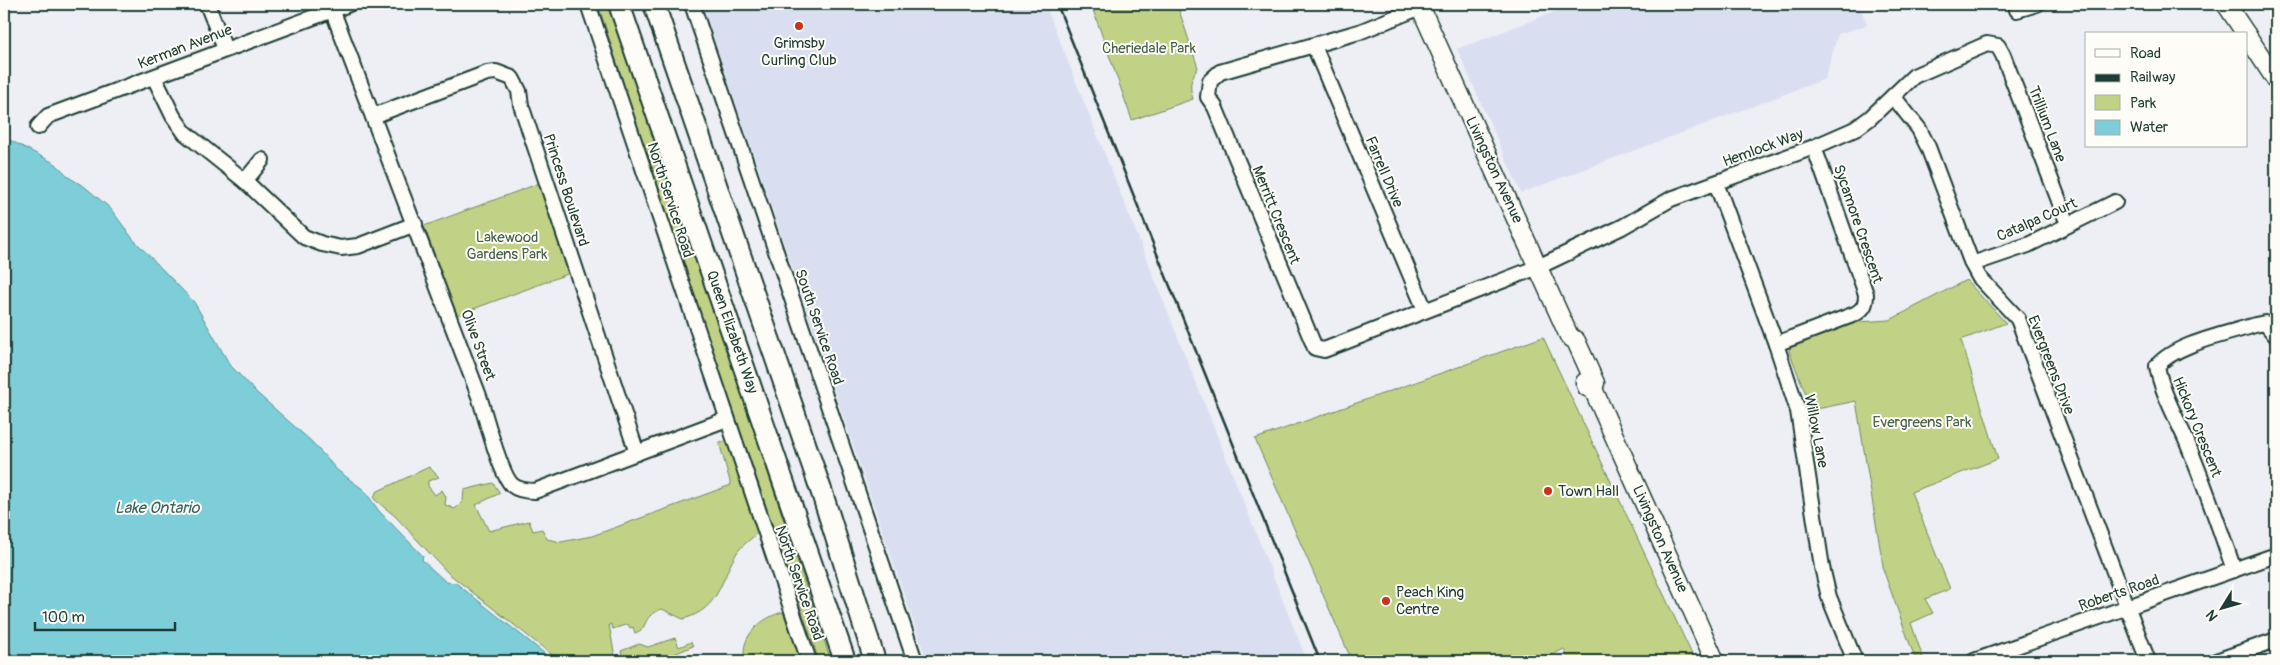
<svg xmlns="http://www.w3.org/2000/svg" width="2280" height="665" font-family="Pangolin,sans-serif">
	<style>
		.built { fill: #d9dff1 }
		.green { fill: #c1d287; stroke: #70885e }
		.water { fill: #7dced8; stroke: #579496 }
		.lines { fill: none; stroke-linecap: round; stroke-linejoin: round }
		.minor-casing { stroke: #1f3d34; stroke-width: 18 }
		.major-casing { stroke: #1f3d34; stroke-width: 21 }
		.highway-casing { stroke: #1f3d34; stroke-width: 24 }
		.minor { stroke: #fdfcf7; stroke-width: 14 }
		.major { stroke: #fdfcf7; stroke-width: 18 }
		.highway { stroke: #fdfcf7; stroke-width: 20 }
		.rail { stroke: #1f3d34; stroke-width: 2.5 }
		.poi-dot { fill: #c8321e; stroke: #fdfcf7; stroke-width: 2 }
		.labels { text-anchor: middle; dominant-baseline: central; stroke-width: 4; stroke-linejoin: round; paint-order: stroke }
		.poi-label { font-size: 15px; fill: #1f3d34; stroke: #fdfcf7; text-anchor: start }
		.street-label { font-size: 15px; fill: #1f3d34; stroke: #fdfcf7 }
		.park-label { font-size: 15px; fill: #486249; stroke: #fdfcf7 }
		.water-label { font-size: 16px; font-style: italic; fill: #36615d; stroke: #fdfcf7 }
	</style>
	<rect width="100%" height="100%" fill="#edeff4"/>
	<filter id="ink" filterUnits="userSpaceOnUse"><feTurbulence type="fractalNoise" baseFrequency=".02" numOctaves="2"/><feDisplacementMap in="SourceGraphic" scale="10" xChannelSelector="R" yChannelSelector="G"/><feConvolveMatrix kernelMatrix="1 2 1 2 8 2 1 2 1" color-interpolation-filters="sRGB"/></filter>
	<g filter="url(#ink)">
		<g class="built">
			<polygon points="702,4 1045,4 1307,661 927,661"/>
			<polygon points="1575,4 1859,4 1867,25 1838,34 1825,79 1521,193 1457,49"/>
		</g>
		<g class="green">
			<polygon points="598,4 611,4 831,661 819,661 659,193"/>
			<path d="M1091 4H1177L1198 68C1190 79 1189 86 1193 99L1132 120Z"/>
			<polygon points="540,183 570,273 457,315 424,226"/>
			<polygon points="1966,280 2006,323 1961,340 1998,459 1911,492 1950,589 1925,599 1933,613 1911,623 1924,661 1916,661 1884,572 1856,401 1812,410 1789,351 1791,346 1857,322 1890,320"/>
			<polygon points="1543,337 1695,661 1569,661 1564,649 1540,661 1352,661 1255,439"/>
			<path d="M727 441 758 532C752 539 743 544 738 551 720 579 721 609 683 619L662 609C659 610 654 612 651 615 643 622 647 629 635 633L633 627 630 628 628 624 613 629 611 624 609 625 615 657 622 655 621 651 639 644 648 647 675 638 679 647 691 642 693 646 672 655 674 661H560L448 573 395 516 374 499 376 492 429 467 439 477 428 481V486L435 495 442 490 446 497 445 505 455 509 463 501 464 490 493 483 500 493 476 505 489 531 529 521 533 531 542 529 547 539 561 542 592 536 731 485 719 442Z"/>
			<path d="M783 612 801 661H738L745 659C739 636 763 617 783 612Z"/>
		</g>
		<polygon class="water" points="4,137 56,164 70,178 85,187 110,208 133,239 194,302 230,365 258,394 312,442 337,470 364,490 379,511 423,556 422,560 446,582 456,583 554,661 4,661"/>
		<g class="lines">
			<defs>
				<g id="minor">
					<polyline points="207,4 225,49"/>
					<path d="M330 4 479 396C485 414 500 474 512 485 518 490 527 491 535 491L727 419"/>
					<polyline points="588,4 809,661"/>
					<polyline points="692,4 915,661"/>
					<polyline points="1421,7 1359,32 1220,72 1210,81 1208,97 1215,107 1315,348 1324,350 1337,345 1538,267 1622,227 1671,199 1814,147 1855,129 1870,118 1914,76 1987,44 1998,46 2003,55 2068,224"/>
					<polyline points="2017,10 2037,4"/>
					<polyline points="1314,46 1425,310"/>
					<polyline points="154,77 173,116 185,133 245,181 304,237 322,244 341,248 358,246 415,224"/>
					<polyline points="1893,96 1919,129 1928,147 1972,264 1979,277 2018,319 2148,661"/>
					<polyline points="373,116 487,73 496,72 512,78 519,91 521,105 637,453"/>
					<polyline points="38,127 48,116 349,4"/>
					<polyline points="245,181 262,160"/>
					<polyline points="1716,183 1776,344 1798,411 1822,567 1829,597 1855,661"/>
					<polyline points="1972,264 2028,245 2115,202"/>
					<path d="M1776 344 1855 314C1864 309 1866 304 1866 294L1814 147"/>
					<path d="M2234 570C2219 526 2204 483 2186 440 2175 415 2162 393 2157 366 2175 344 2227 334 2255 325L2265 323 2276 336"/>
					<polyline points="1974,661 2276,555"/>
					<polyline points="2216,661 2276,640"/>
				</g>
				<g id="major">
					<polyline points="1419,4 1569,336 1576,341 1595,383 1593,389"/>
					<polyline points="2226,4 2246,34"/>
					<polyline points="2246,34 2276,80"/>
					<polyline points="1585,382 1587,387 1593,389 1715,661"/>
				</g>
				<g id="highway">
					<polyline points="619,4 845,661"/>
					<polyline points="654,4 822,493 875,661"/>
				</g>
			</defs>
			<use href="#minor" class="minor-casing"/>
			<use href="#major" class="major-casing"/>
			<use href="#highway" class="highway-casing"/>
			<use href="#minor" class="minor"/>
			<use href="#major" class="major"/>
			<use href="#highway" class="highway"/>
			<polyline class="rail" points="1057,4 1320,661"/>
		</g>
	</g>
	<g class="poi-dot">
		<circle cx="799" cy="26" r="5"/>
		<circle cx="1548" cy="491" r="5"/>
		<circle cx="1386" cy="601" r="5"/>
	</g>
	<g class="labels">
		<g class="poi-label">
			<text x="799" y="43" text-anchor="middle">Grimsby<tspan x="799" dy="17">Curling Club</tspan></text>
			<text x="1558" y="491">Town Hall</text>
			<text x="1396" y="592">Peach King<tspan x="1396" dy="17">Centre</tspan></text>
		</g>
		<g class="street-label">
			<text transform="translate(185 47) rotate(-21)">Kerman Avenue</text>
			<text transform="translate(2047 124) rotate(69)">Trillium Lane</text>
			<text transform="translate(1763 148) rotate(-20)">Hemlock Way</text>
			<text transform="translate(1494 170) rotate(65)">Livingston Avenue</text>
			<text transform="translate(1384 172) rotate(67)">Farrell Drive</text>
			<text transform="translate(566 190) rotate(72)">Princess Boulevard</text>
			<text transform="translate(670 200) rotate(72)">North Service Road</text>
			<text transform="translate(1276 215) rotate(68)">Merritt Crescent</text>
			<text transform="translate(2037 220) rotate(-24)">Catalpa Court</text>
			<text transform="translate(1858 224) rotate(71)">Sycamore Crescent</text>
			<text transform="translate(819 327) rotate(71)">South Service Road</text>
			<text transform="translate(732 332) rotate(71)">Queen Elizabeth Way</text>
			<text transform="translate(478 345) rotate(70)">Olive Street</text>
			<text transform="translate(2051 365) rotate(69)">Evergreens Drive</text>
			<text transform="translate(2197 427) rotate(68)">Hickory Crescent</text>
			<text transform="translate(1816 431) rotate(79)">Willow Lane</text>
			<text transform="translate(1660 539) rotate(66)">Livingston Avenue</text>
			<text transform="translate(799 583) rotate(71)">North Service Road</text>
			<text transform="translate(2119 593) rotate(-19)">Roberts Road</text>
		</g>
		<g class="park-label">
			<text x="1149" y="48">Cheriedale Park</text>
			<text x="507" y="237">Lakewood<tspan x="507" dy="17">Gardens Park</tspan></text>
			<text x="1922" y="422">Evergreens Park</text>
		</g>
		<g class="water-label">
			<text x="157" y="508">Lake Ontario</text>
		</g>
	</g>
	<rect width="2280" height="665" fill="none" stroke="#fdfcf7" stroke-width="20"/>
	<rect x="10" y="10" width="2260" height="645" fill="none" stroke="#1f3d34" stroke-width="2" filter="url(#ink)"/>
	<rect x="2085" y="32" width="162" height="115" fill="#fdfcf7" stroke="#a4b0a9"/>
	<rect x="2095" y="49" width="25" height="8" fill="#fdfcf7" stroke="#a4b0a9"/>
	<text x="2130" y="58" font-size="15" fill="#1f3d34">Road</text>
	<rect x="2095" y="74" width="25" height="8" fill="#1f3d34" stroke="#a4b0a9"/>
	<text x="2130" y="82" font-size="15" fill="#1f3d34">Railway</text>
	<rect x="2095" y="95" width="25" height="15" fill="#c1d287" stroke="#a4b0a9"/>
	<text x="2130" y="108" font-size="15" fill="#1f3d34">Park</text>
	<rect x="2095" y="120" width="25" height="15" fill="#7dced8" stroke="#a4b0a9"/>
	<text x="2130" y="132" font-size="15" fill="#1f3d34">Water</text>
	<g transform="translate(2222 608) rotate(233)" stroke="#fdfcf7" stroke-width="4" paint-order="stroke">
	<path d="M0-4L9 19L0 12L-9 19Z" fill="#1f3d34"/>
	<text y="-8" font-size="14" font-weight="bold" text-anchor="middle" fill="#1f3d34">N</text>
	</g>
	<path d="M35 622v8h140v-8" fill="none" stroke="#1f3d34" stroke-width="2.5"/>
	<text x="42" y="622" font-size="15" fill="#1f3d34" stroke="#fdfcf7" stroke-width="4" paint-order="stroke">100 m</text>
</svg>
